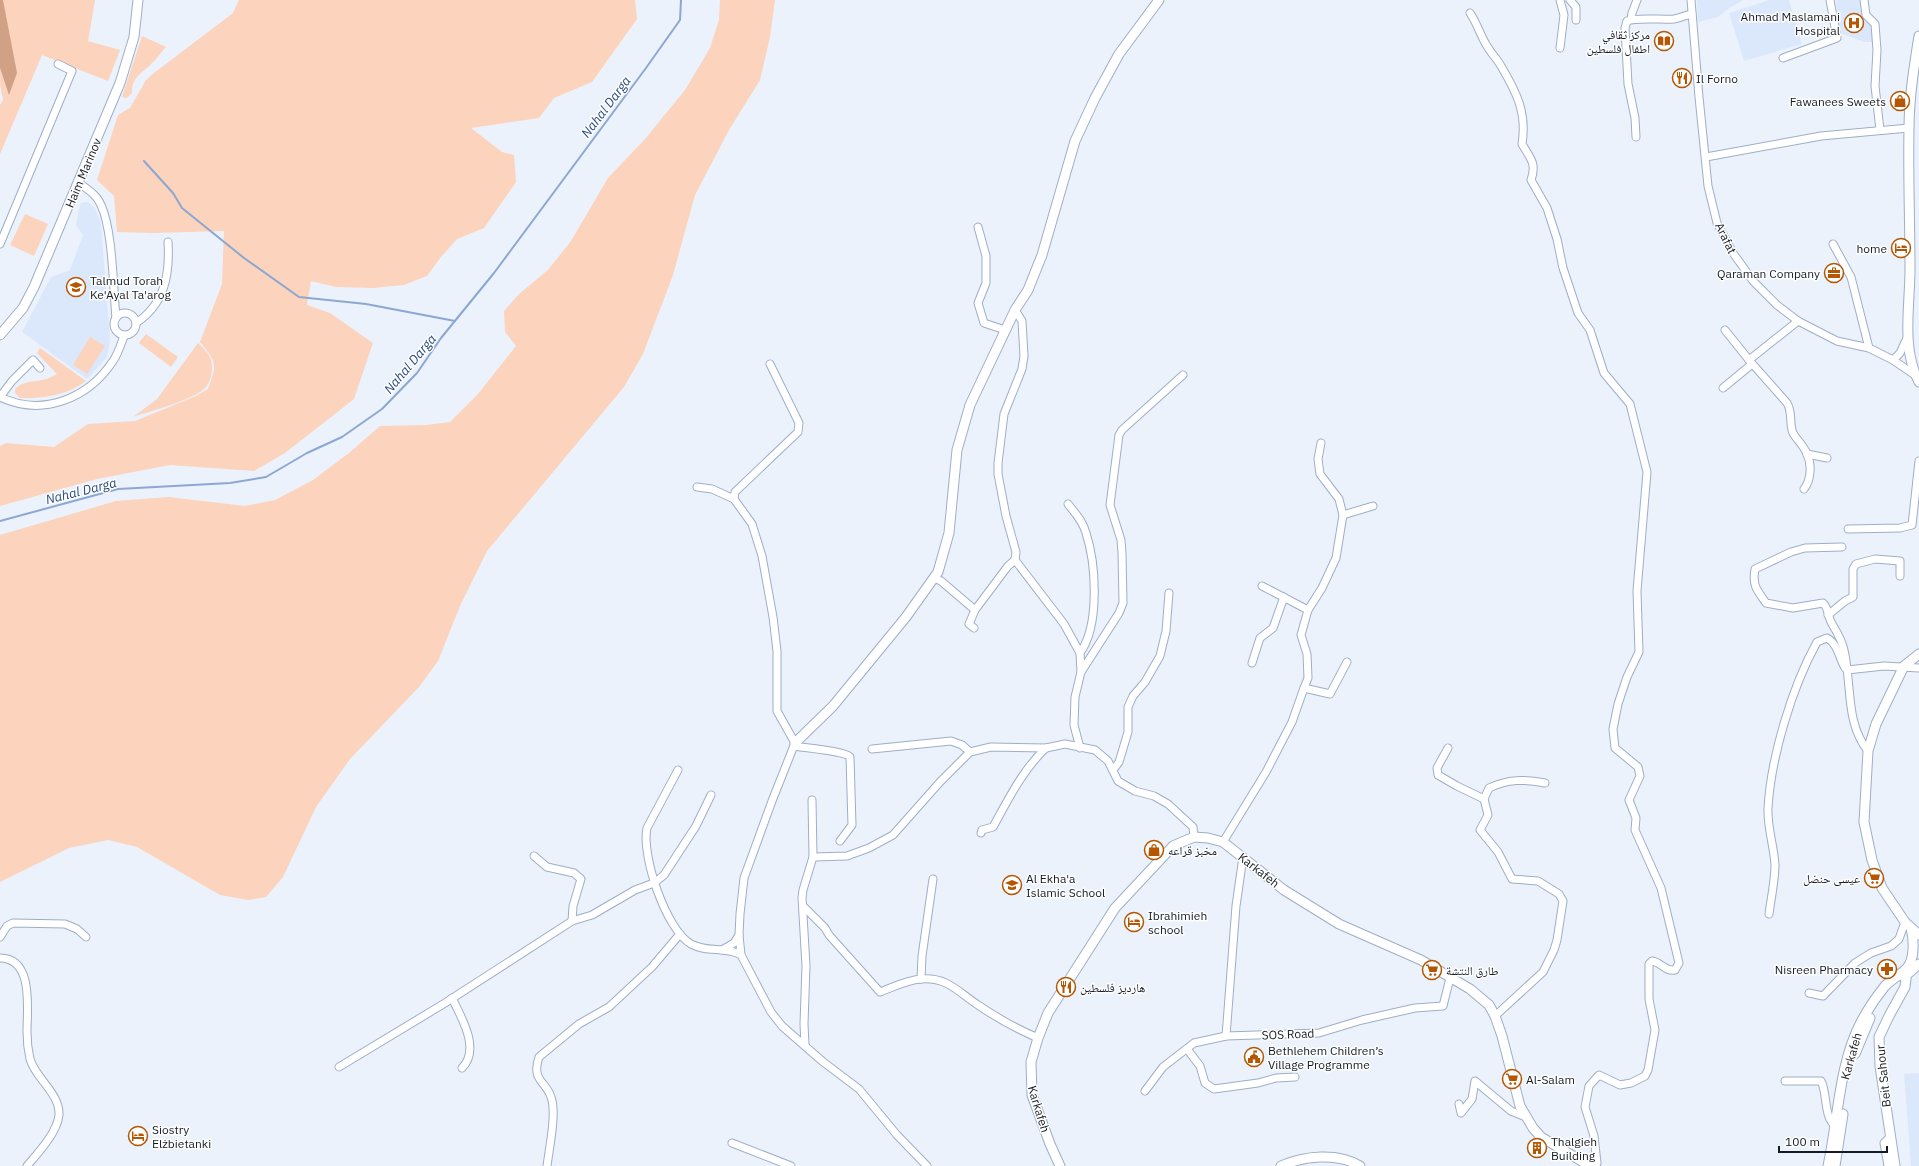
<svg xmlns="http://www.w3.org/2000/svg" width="1919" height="1166" font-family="'IBM Plex Sans','Noto Naskh Arabic',sans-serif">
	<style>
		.built { fill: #dbe8fb }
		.green { fill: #fcd3bc }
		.forest { fill: #d1a186 }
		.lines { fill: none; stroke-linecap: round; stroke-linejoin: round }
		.stream { stroke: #8ca7d1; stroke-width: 2 }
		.street-casing { stroke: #9eaec7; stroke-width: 9 }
		.secondary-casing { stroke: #9eaec7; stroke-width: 11 }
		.street { stroke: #fff; stroke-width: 7 }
		.secondary { stroke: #fff; stroke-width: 9 }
		.labels { text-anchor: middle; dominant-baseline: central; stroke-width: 3; stroke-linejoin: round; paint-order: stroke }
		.poi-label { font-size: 12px; fill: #151b24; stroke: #fefefe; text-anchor: start }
		.street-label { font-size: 12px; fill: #151b24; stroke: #fefefe }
		.water-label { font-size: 13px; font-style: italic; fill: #27497f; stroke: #fefefe }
	</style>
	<rect width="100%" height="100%" fill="#ebf2fc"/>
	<g class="built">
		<polygon points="1697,0 1743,0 1728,9 1718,17 1698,22"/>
		<polygon points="1769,0 1789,0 1802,44 1744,61 1729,13"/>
		<polygon points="1836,0 1863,0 1864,20 1874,26 1874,42 1864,42 1840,33"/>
		<polygon points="84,202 88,202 95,208 101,224 110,340 107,357 87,379 22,332 51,277 70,270 83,235 76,225 80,204"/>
		<polygon points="1919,1073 1919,1166 1911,1166 1904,1074"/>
	</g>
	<g class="green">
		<polygon points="0,0 95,0 88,41 120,50 108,81 42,55 0,154 0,105 3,100 0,84"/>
		<path d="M239 0H635L637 19 592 82 554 98 539 118 471 128 502 152 514 155 516 182 484 228 457 239 441 257 427 276 404 285 373 288 336 287 311 281 307 305 330 313 373 343 354 399 285 453 254 471 170 465 97 479 0 506V446L6 443 54 447 88 424 135 421 196 396 208 389C217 365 217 362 200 342L222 284 224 231 153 233 117 232 114 196 97 180 118 115 130 108 146 80 154 73 233 13Z"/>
		<polygon points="720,0 775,0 770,37 760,80 729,130 695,195 673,275 643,354 624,387 487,551 460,606 438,661 419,687 350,759 316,807 283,877 266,897 248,900 220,895 137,847 108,840 69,848 0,882 0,535 116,501 169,497 245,506 275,500 313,480 349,453 380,426 427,425 450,422 478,394 516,346 505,332 504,311 519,294 548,270 571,241 608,178 645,139 685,90 710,48 719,20"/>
		<path d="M142 36 166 47C161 52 157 59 151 64 142 73 131 78 132 93L127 98 122 97Z"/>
		<polygon points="25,214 48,224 34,256 10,245"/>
		<polygon points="146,334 178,357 171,367 139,343"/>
		<polygon points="90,337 105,346 87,374 73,365"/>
		<path d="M198 343C202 347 208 352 210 357 214 367 212 382 204 389 190 401 151 411 133 417L157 399Z"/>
		<path d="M40 348 86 381C68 395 42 399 20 398L15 393V389C28 377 40 385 57 374L37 353Z"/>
	</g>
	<polygon class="forest" points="0,0 3,0 17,73 9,95 0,68"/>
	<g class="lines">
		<g class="stream">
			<polyline points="144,161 173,193 182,208 244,258 299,297 366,304 455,321"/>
			<polyline points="0,521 118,489 230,483 266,477 307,453 342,437 382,409 417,373 441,338 494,273 646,68 680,20 681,0"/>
		</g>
		<defs>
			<g id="street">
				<polyline points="1570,0 1576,7 1576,20"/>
				<polyline points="1691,0 1699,97 1708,186 1717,223 1733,253 1753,281 1777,305 1798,321 1837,341 1869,348 1893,360 1915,375"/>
				<polyline points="1864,0 1866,15 1875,24 1877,50 1875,86 1880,130"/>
				<path d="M1470 13C1477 23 1480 35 1487 46 1491 53 1497 59 1501 66 1517 93 1527 113 1522 144 1530 158 1537 163 1531 180L1547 208 1557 239 1563 268 1578 313 1590 330 1604 373 1630 404 1647 472 1637 591 1639 652 1627 677 1618 704 1613 729 1615 748 1638 767 1640 776 1629 800 1636 818 1635 830 1661 888 1679 963 1675 970C1665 972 1661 962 1652 961L1649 964V999L1655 1030 1648 1070 1645 1076 1631 1083 1620 1085 1599 1075 1589 1086 1585 1107 1594 1136 1597 1163 1596 1166"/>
				<polyline points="1631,19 1632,13 1637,0"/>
				<polyline points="1560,48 1564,15 1560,0"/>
				<polyline points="1783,58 1837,38 1830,0"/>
				<path d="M1636 137 1635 118 1628 84 1625 28 1627 21C1635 17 1662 20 1674 19 1680 18 1686 15 1692 14"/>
				<polyline points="1706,157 1821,136 1909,128"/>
				<path d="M79 183C87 189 97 195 101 205 113 231 113 287 116 318"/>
				<polyline points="978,227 986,256 986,283 978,303 984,323 1005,330"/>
				<polyline points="0,244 72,71 58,64"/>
				<polyline points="1833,244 1851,277 1869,348"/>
				<polyline points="1015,310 1022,321 1024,356 1022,369 1004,414 998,463 998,474 1006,516 1016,552 1015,560 1064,624 1080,653 1081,672 1075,697 1074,725 1080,748"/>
				<circle cx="125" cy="324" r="11"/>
				<path d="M136 323C165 304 170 274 168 242"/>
				<path d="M1725 330 1749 360 1787 403C1793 413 1789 424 1793 433 1797 440 1804 446 1807 454 1812 465 1811 480 1804 489"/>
				<polyline points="1749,360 1798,321"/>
				<polyline points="1893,360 1900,353 1908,336"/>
				<polyline points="1723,388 1752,364"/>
				<path d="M0 397C42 417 88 399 113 361 118 354 121 344 124 336"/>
				<polyline points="0,397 12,381 33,360 40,368"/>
				<polyline points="1807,454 1827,458"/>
				<polyline points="697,487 712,489 734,499 752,524 762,556 773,617 777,651 777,711 795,743 772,801 744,878 740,914 739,935 741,955 771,1012 782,1026 822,1061 859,1089 897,1135 927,1166"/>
				<polyline points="734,499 735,492 798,432 799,423 770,364"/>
				<path d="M1068 504C1075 513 1083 521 1086 533 1096 564 1100 625 1080 653"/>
				<polyline points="1343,515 1373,506"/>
				<polyline points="1848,529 1900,528 1912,525 1919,461"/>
				<path d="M1842 547 1805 548 1791 552 1755 569C1752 586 1757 590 1766 603L1793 608 1823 603C1828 607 1828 616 1831 622 1836 631 1842 640 1844 650 1852 683 1845 723 1868 751"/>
				<polyline points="934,578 941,581 975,610"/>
				<polyline points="1308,610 1322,588 1336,558 1343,515 1339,499 1320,474 1318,459 1321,443"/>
				<polyline points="1828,615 1845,601 1853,597 1853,569 1856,564 1875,559 1900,561 1900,576"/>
				<polyline points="974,628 969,624 975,610 1008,566 1015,560"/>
				<polyline points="1252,663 1260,638 1273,628 1284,597"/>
				<polyline points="1847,670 1884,666 1919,668"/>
				<polyline points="1081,672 1119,613 1123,603 1122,553 1121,540 1110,505 1119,435 1122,430 1183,375"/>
				<polyline points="1304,688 1330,694 1347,662"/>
				<path d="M794 746C805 748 845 751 850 757L852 825 840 841"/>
				<polyline points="1448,748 1437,768 1438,775 1457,786 1484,799"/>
				<polyline points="872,749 951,741 962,745 970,752"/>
				<path d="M678 770 647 828C641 855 666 930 691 944 707 953 726 946 741 955"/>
				<polyline points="1113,770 1119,762 1128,732 1128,707 1133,696 1145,682 1160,656 1166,631 1169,593"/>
				<path d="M981 833 982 830 993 827C1008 800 1023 769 1046 748"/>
				<polyline points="1223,842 1266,772 1292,722 1304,688 1308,678 1307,654 1301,635 1308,610 1262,586"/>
				<polyline points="534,856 547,867 574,873 581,879 573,906 572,921 592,915 635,890 654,883 664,875 696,826 711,795"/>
				<polyline points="813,857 847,856 869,848 893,835 940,782 970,752 991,747 1046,748 1065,744 1095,750 1108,761 1118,781 1135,791 1154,796 1168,804 1193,827 1194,837"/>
				<path d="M803 906 825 928 829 935 880 992C893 987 907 980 921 979 948 977 958 992 978 1005 997 1018 1017 1029 1038 1038"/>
				<path d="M1769 914C1771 898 1775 881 1775 865 1774 846 1767 827 1768 808 1771 757 1792 687 1817 642L1827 638C1838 644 1839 658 1845 668"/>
				<polyline points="0,937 7,926 13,923 65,924 77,929 86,937"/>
				<polyline points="722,950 734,943 739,935"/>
				<path d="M0 958C34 958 27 1009 27 1032 27 1041 28 1050 30 1059 35 1078 60 1093 59 1115 57 1133 38 1153 27 1166"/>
				<polyline points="921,979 922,956 933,879"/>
				<polyline points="1809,993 1823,996 1855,963 1871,953 1891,946 1899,939 1905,922"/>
				<path d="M452 998C461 1017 481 1049 462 1068"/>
				<path d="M1495 1016 1543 972 1554 950 1557 940 1563 901 1559 894 1538 881 1512 879 1498 852 1480 830 1488 815 1484 799 1489 788C1508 779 1525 779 1545 783"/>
				<polyline points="1226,1036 1236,906 1243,857"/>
				<polyline points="805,1045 804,1024 806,966 802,898 803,890 813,857 812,800"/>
				<polyline points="1187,1049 1200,1066 1205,1083 1214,1089 1258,1083 1276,1078 1295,1077"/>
				<polyline points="339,1067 445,1003 572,921"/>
				<path d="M1785 1081H1821C1828 1094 1823 1119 1837 1127"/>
				<polyline points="1145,1091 1163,1067 1194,1043 1226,1036 1319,1033 1362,1020 1415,1008 1443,1006 1450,978"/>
				<polyline points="1459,1104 1461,1113 1472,1099 1475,1081 1511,1111 1526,1117"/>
				<polyline points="732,1143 791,1166"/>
				<path d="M547 1166C549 1149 557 1113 551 1097 546 1081 531 1081 539 1057L579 1024 609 1007 652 967 680 934"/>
				<polyline points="1888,1166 1884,1143 1890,1137"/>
			</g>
			<g id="secondary">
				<path d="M1919 36C1914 67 1909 98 1909 129 1908 176 1910 222 1910 269 1910 306 1901 348 1919 382"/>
				<polyline points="0,335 23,308 34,287 120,83 134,37 138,0"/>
				<polyline points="1919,654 1904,666 1876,724 1868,751 1864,822 1872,860 1882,888 1905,922 1919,935"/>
				<polyline points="795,743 833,706 906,617 938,572 949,533 957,450 970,405 1015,310 1028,290 1042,255 1075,141 1095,98 1119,54 1159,0"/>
				<polyline points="1904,977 1919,964"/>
				<polyline points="1855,1054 1870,1018"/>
				<polyline points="1060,1166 1050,1144 1032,1095 1031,1062 1038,1038 1048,1013 1115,908 1173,846 1194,837 1208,838 1223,842 1284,890 1339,924 1421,960 1470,989 1489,1005 1495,1016 1502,1036 1520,1106 1533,1128 1541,1137 1590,1166"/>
				<path d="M1281 1166C1304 1156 1337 1152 1360 1166"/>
				<path d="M1828 1166C1838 1120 1839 1064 1861 1022 1868 1009 1876 997 1885 986 1892 979 1900 975 1906 969 1915 961 1914 939 1911 928"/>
				<polyline points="1835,1166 1843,1114"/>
				<polyline points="1895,1166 1880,1066 1879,1037 1889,1016 1905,987 1907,970"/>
			</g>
		</defs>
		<use href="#street" class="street-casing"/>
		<use href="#secondary" class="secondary-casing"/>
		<use href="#street" class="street"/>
		<use href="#secondary" class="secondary"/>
	</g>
	<defs>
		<symbol id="hospital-ring" viewBox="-11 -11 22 22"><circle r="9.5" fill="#fefefe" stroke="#b45602" stroke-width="1.5"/><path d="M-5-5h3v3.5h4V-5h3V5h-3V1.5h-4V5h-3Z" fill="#b45602"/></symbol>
		<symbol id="library-ring" viewBox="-11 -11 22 22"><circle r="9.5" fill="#fefefe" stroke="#b45602" stroke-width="1.5"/><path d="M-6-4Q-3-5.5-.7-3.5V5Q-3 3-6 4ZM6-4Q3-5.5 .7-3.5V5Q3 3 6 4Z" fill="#b45602"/></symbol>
		<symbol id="restaurant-ring" viewBox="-11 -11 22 22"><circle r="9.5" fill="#fefefe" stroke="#b45602" stroke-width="1.5"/><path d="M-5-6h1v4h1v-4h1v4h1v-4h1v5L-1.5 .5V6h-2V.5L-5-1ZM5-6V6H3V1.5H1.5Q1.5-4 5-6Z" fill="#b45602"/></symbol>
		<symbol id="shop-ring" viewBox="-11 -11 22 22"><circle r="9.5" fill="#fefefe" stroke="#b45602" stroke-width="1.5"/><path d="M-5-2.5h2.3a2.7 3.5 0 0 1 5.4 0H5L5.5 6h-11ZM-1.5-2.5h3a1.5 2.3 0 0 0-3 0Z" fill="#b45602"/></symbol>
		<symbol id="hotel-ring" viewBox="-11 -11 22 22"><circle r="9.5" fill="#fefefe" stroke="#b45602" stroke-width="1.5"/><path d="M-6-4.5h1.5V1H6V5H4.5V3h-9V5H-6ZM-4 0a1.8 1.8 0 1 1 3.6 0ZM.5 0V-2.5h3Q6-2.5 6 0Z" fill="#b45602"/></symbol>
		<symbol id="office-ring" viewBox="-11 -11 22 22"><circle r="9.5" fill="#fefefe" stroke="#b45602" stroke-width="1.5"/><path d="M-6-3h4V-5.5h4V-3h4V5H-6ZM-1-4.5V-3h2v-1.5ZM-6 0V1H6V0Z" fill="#b45602"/></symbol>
		<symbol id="school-ring" viewBox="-11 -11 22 22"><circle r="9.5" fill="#fefefe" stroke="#b45602" stroke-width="1.5"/><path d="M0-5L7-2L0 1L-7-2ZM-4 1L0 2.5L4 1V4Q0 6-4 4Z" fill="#b45602"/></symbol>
		<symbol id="supermarket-ring" viewBox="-11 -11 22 22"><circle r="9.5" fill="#fefefe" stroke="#b45602" stroke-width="1.5"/><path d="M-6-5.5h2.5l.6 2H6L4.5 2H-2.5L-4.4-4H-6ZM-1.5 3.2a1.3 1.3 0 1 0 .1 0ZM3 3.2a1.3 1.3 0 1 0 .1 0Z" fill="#b45602"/></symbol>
		<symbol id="pharmacy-ring" viewBox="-11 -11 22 22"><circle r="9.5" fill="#fefefe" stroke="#b45602" stroke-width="1.5"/><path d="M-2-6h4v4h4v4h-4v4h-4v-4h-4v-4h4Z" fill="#b45602"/></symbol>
		<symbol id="civic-ring" viewBox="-11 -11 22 22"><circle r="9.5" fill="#fefefe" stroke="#b45602" stroke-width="1.5"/><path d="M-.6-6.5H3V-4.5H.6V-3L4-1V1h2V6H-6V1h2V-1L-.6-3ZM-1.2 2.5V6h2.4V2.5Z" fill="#b45602"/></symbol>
		<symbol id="building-ring" viewBox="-11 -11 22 22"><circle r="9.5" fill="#fefefe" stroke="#b45602" stroke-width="1.5"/><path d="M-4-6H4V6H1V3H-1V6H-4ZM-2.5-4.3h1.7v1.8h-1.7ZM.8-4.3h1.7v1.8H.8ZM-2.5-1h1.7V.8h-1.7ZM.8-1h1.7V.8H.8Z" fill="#b45602"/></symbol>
	</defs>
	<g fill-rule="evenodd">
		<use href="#hospital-ring" x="1843" y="12" width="22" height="22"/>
		<use href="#library-ring" x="1653" y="30" width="22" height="22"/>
		<use href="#restaurant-ring" x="1671" y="67" width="22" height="22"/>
		<use href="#shop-ring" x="1889" y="90" width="22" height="22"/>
		<use href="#hotel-ring" x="1890" y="237" width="22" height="22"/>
		<use href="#office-ring" x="1823" y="262" width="22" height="22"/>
		<use href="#school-ring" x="65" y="276" width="22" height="22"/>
		<use href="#shop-ring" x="1143" y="839" width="22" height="22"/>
		<use href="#supermarket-ring" x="1863" y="867" width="22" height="22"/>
		<use href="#school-ring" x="1001" y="874" width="22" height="22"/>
		<use href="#hotel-ring" x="1123" y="911" width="22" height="22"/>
		<use href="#pharmacy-ring" x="1876" y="958" width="22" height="22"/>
		<use href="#supermarket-ring" x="1421" y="959" width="22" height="22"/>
		<use href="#restaurant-ring" x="1055" y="976" width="22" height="22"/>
		<use href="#civic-ring" x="1243" y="1046" width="22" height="22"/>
		<use href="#supermarket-ring" x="1501" y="1068" width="22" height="22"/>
		<use href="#hotel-ring" x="127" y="1125" width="22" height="22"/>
		<use href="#building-ring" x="1526" y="1137" width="22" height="22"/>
	</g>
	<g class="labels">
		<g class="poi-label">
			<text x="1840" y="16" text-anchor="end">Ahmad Maslamani<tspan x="1840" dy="14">Hospital</tspan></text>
			<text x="1650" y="34" text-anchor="end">مركز ثقافي<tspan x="1650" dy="14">اطفال فلسطين</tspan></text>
			<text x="1696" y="78">Il Forno</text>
			<text x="1886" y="101" text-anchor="end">Fawanees Sweets</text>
			<text x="1887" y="248" text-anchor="end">home</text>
			<text x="1820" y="273" text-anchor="end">Qaraman Company</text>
			<text x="90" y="280">Talmud Torah<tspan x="90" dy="14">Ke'Ayal Ta'arog</tspan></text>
			<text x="1168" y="850">مخبز قراعه</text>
			<text x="1026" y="878">Al Ekha'a<tspan x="1026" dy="14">Islamic School</tspan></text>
			<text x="1860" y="878" text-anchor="end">عيسى حنضل</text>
			<text x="1148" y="915">Ibrahimieh<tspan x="1148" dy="14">school</tspan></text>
			<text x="1873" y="969" text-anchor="end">Nisreen Pharmacy</text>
			<text x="1446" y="970">طارق النتشة</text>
			<text x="1080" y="987">هارديز فلسطين</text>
			<text x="1268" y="1050">Bethlehem Children’s<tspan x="1268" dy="14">Village Programme</tspan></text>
			<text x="1526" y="1079">Al-Salam</text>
			<text x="152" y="1129">Siostry<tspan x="152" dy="14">Elżbietanki</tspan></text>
			<text x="1551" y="1141">Thalgieh<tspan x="1551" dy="14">Building</tspan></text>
		</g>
		<g class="street-label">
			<text transform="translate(83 173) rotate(-67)">Haim Marinov</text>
			<text transform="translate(1726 238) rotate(64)">Arafat</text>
			<text transform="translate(1259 870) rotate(38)">Karkafeh</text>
			<text transform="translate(1288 1034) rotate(-2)">SOS Road</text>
			<text transform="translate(1851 1056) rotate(-74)">Karkafeh</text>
			<text transform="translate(1883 1076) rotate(-96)">Beit Sahour</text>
			<text transform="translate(1039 1109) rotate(73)">Karkafeh</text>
		</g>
		<g class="water-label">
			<text transform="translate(606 107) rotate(-53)">Nahal Darga</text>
			<text transform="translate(410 364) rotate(-50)">Nahal Darga</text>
			<text transform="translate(81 491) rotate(-14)">Nahal Darga</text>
		</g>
	</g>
	<path d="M1779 1146v6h108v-6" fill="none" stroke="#151b24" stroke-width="2"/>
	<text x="1785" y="1146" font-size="12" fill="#151b24" stroke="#fefefe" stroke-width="3" paint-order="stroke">100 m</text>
</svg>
